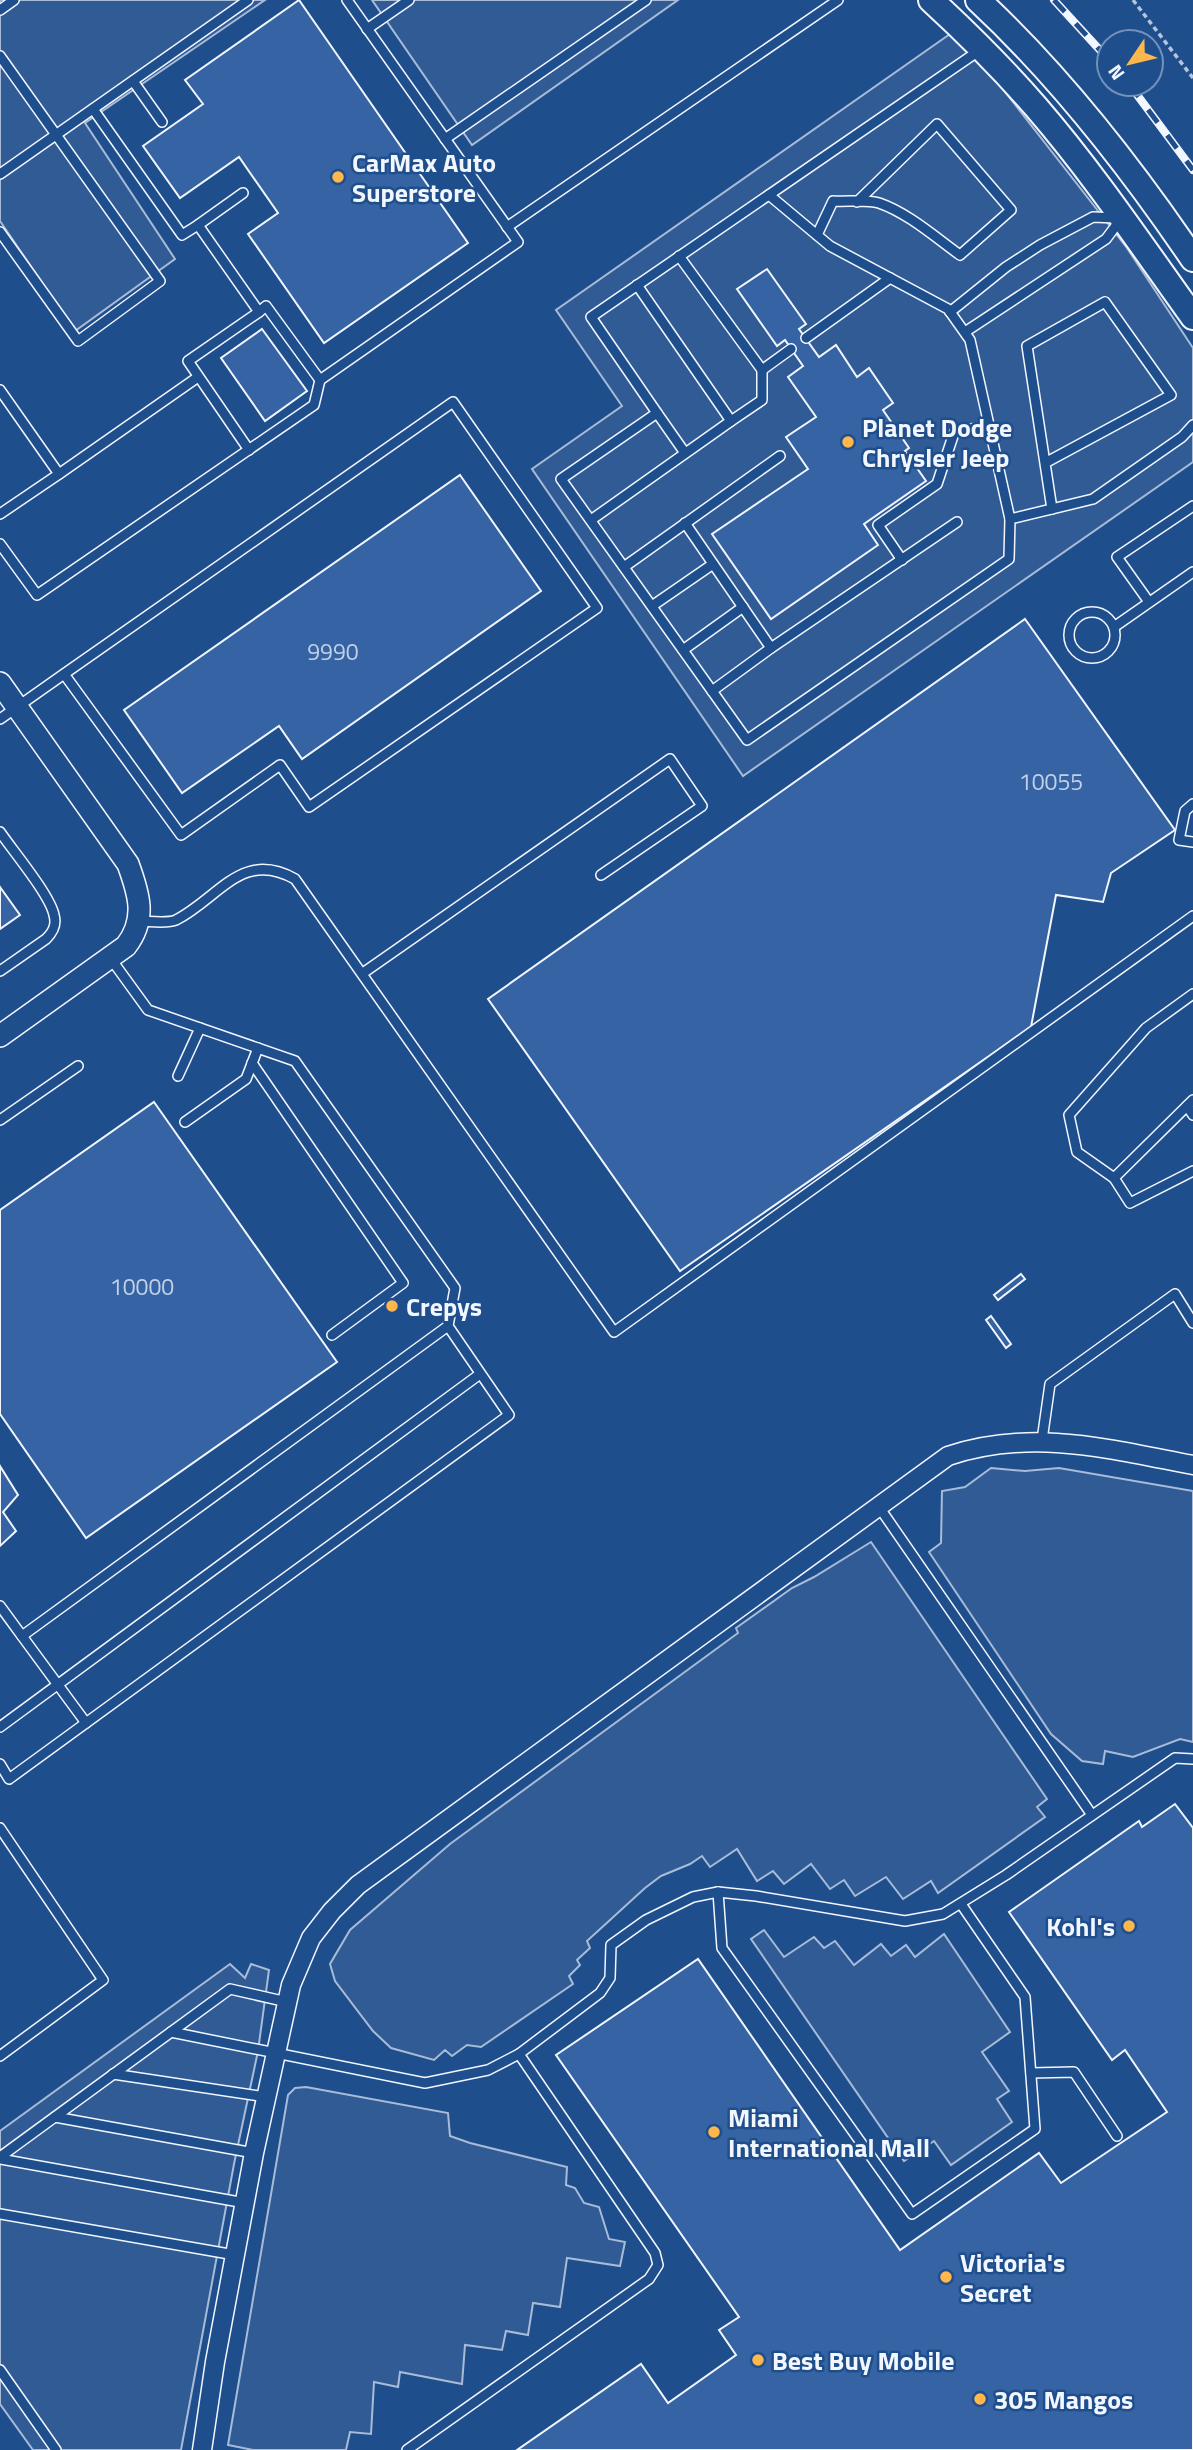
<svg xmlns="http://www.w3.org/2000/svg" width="1193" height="2450" font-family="'Titillium Web',sans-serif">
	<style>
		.built { fill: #305b95; stroke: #a8bbd7; stroke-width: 2 }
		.building { fill: #3563a3; stroke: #f2f6ff; stroke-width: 2 }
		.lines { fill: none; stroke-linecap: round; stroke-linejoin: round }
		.service-casing { stroke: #f2f6ff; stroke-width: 12 }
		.minor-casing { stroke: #f2f6ff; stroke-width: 21 }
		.tertiary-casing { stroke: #f2f6ff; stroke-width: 24 }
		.secondary-casing { stroke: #f2f6ff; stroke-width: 28 }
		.path { stroke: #b3c4dc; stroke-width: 3.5; stroke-dasharray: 5 3.5; stroke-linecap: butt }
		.service { stroke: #1f4e8c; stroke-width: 9 }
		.minor { stroke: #1f4e8c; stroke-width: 18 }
		.tertiary { stroke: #1f4e8c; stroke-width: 21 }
		.secondary { stroke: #1f4e8c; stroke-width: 24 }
		.rail-casing { stroke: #f2f6ff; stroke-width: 8 }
		.rail { stroke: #1f4e8c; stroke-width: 5; stroke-dasharray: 16; stroke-linecap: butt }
		.poi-dot { fill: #ffb74d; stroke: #1f4e8c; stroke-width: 2.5 }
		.labels { text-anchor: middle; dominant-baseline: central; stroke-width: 5; stroke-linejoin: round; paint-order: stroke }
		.number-label { font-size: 23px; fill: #c3d1e8 }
		.poi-label { font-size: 26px; font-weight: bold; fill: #f2f6ff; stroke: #1f4e8c; text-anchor: start }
	</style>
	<rect width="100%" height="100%" fill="#1f4e8c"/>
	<g class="built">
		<polygon points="0,0 265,0 85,123 175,259 75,331 0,221"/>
		<polygon points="372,0 678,0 472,145"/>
		<polygon points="950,34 988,70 1127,248 1193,348 1193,462 743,776 532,469 622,406 556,310"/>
		<polygon points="991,1468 1025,1471 1059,1468 1193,1491 1193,1742 1180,1739 1133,1757 1105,1751 1103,1764 1082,1761 1051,1734 929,1552 941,1543 942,1491 965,1487"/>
		<polygon points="871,1542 1047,1799 1037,1807 1045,1817 938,1893 931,1881 903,1899 886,1877 855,1896 844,1880 830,1889 811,1864 784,1884 773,1871 757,1881 737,1849 710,1867 702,1856 690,1864 661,1876 645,1888 587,1941 590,1948 577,1960 580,1965 569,1976 573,1984 481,2047 467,2045 452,2056 445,2050 434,2060 391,2048 373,2031 335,1981 330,1964 350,1930 450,1844 738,1633 736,1628 792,1588 814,1577"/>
		<polygon points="764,1930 784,1957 814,1937 824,1948 835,1941 854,1965 881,1944 891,1956 906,1945 915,1957 944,1934 1010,2032 982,2052 1009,2091 997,2099 1012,2122 951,2165 934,2141 904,2161 751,1939"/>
		<polygon points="230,1964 245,1978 251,1964 269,1970 258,2051 234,2164 181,2450 33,2450 0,2404 0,2131"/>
		<polygon points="306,2087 448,2113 450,2136 470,2143 567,2167 566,2185 575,2188 584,2203 599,2207 609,2239 625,2242 620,2266 567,2258 560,2307 533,2303 528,2335 506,2331 502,2350 465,2345 462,2384 400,2372 398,2387 374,2382 371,2434 350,2432 346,2450 253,2450 228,2445 288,2095 295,2088"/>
	</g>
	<g class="building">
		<polygon points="299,0 468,243 324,343 248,234 278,213 239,157 180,198 143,146 203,104 185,80"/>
		<polygon points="767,269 806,324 799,329 819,357 836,345 857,377 869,368 893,403 883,410 909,448 905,451 926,481 864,524 878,545 771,619 712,534 808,469 786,437 816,417 788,377 803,366 785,340 777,346 737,289"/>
		<polygon points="262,329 307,391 265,421 221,358"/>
		<polygon points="460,475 541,591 302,759 279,726 182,793 124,710"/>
		<polygon points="1025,619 1175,830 1111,873 1103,902 1056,895 1031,1027 680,1271 488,999"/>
		<polygon points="0,887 20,915 0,929"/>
		<polygon points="154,1102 337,1362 86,1538 0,1414 0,1210"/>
		<polygon points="1021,1274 1025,1279 998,1300 994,1295"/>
		<polygon points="991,1316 1011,1344 1006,1348 986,1320"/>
		<polygon points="0,1466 18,1495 3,1512 16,1531 0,1546"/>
		<polygon points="1175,1804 1193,1828 1193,2450 517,2450 641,2364 668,2403 736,2355 719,2330 739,2317 556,2055 698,1959 900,2250 1039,2153 1061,2183 1167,2112 1125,2050 1112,2060 1009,1912 1139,1821 1142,1827"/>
	</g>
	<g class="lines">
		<defs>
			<g id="service">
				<polyline points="0,10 14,0"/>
				<polyline points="367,29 409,0"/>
				<polyline points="980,50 591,317 657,413 561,479 747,740 1009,559 1010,519 1093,499 1182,437 1193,425"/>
				<polyline points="0,56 160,281 78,341 0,232"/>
				<polyline points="133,81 162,122"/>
				<polyline points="93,109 182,235 198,225 259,312 188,361 249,450"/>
				<polyline points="445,139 646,0"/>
				<polyline points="0,174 248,0"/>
				<polyline points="769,195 830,246 948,309 970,340 1010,519"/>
				<polyline points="198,225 243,193"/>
				<polyline points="507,227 838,0"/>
				<path d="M817 235 833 201C847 202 866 199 879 203 908 213 935 237 960 255L1011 210 937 124 857 202"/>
				<polyline points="679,256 762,370 791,349"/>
				<polyline points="637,285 731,421 762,400 762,370"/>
				<polyline points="259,312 266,306 320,380"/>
				<polyline points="950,312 1006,267 1040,245 1093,217 1116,218"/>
				<polyline points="965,332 1106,239 1121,219"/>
				<polyline points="806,338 890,278"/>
				<polyline points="0,390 59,474 0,514"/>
				<polyline points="657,413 685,453"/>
				<polyline points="1045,463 1171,395 1105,302 1027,346 1052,509"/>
				<polyline points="59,474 198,377"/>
				<polyline points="591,520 731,421"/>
				<polyline points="685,523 771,648 712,691"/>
				<polyline points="0,544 37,595 314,405 320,380 518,242 347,0"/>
				<polyline points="902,560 878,525 937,484 954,433 989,425"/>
				<polyline points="624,567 780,456"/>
				<polyline points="1149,602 1117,557 1193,506"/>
				<polyline points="652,606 713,564"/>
				<circle cx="1092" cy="635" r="23"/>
				<polyline points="1114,627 1193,572"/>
				<polyline points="771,648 957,522"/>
				<polyline points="683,650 743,607"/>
				<polyline points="0,719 64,674 453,402 597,608 309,807 280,765 181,835 64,674"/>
				<polyline points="1193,804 1185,811 1179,840 1193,842"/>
				<path d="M0 832C13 851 50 895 54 915 57 925 53 932 46 939L0 971"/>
				<path d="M139 921C149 921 167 924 176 920 219 898 242 849 295 879L614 1332 1193 916"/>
				<polyline points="363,973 670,759 702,806 601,875"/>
				<polyline points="252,1063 403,1283 332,1335"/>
				<polyline points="178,1076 200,1028"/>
				<polyline points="1193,1100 1114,1178 1130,1203 1193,1171"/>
				<polyline points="1187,1106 1193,1115"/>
				<polyline points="0,1120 78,1066"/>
				<polyline points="185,1122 246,1079 258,1048"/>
				<polyline points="1114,1178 1077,1152 1069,1115 1146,1028 1193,994"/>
				<polyline points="1042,1440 1050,1384 1175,1294 1193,1323"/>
				<polyline points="879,1507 1092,1815"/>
				<polyline points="0,1606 22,1636 448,1326"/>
				<polyline points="22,1636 86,1723"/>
				<polyline points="0,1727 480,1374"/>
				<polyline points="0,1764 9,1779 509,1415 448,1326 455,1288 295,1061 148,1010 111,959"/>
				<polyline points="0,1828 103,1980 0,2056"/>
				<polyline points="718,1892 722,1948 912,2214 1035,2129 1025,1997 961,1904"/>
				<polyline points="171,2032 425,2083 488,2070 519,2054 600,1993 610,1978 611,1945 646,1920 693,1897 718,1892 756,1896 905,1921 943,1914 1006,1875 1175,1758 1193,1759"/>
				<polyline points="1031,2073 1074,2072 1117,2136"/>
				<polyline points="113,2074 266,2097"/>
				<polyline points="55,2117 254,2153"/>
				<polyline points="0,2157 230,1989 287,2002"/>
				<polyline points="0,2159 245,2203"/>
				<polyline points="0,2214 235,2255"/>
				<polyline points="0,2370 56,2450"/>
				<polyline points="407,2450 649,2279 658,2265 655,2253 519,2054"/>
			</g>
			<path id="minor" d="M202 2450 215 2362 254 2153 291 1985 311 1938 332 1911 358 1885 948 1456C1032 1428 1109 1449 1193 1465"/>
			<path id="tertiary" d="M0 683 128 864C139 894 147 919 126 946L0 1036"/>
			<g id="secondary">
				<path d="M931 0C968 34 1003 69 1036 107 1093 173 1142 246 1193 317"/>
				<path d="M978 0C1060 76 1130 166 1193 259"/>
			</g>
		</defs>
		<use href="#service" class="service-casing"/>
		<use href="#minor" class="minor-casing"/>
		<use href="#tertiary" class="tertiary-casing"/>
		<use href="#secondary" class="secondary-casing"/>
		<polyline class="path" points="1133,0 1193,78"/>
		<use href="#service" class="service"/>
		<use href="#minor" class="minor"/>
		<use href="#tertiary" class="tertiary"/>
		<use href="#secondary" class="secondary"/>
		<defs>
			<g id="rail">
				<polyline points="1054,0 1109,60"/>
				<polyline points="1129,84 1193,170"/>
			</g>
		</defs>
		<use href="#rail" class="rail-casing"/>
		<use href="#rail" class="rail"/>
	</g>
	<g class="poi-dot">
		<circle cx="338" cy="177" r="7"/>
		<circle cx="848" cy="442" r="7"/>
		<circle cx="392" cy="1306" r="7"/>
		<circle cx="1129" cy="1926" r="7"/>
		<circle cx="714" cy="2132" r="7"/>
		<circle cx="946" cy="2277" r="7"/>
		<circle cx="758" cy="2360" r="7"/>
		<circle cx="980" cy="2399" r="7"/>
	</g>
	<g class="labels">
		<g class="number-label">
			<text x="333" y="651">9990</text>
			<text x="1051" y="781">10055</text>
			<text x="142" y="1286">10000</text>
		</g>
		<g class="poi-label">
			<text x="352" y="162">CarMax Auto<tspan x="352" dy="30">Superstore</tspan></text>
			<text x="862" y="427">Planet Dodge<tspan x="862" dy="30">Chrysler Jeep</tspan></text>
			<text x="406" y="1306">Crepys</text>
			<text x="1115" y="1926" text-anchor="end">Kohl's</text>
			<text x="728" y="2117">Miami<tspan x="728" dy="30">International Mall</tspan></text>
			<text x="960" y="2262">Victoria's<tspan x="960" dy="30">Secret</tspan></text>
			<text x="772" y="2360">Best Buy Mobile</text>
			<text x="994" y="2399">305 Mangos</text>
		</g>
	</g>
	<g transform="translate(1130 63) rotate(235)"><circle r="33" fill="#1f4e8c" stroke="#7391ba" stroke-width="2"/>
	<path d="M0-5L12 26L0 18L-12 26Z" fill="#ffb74d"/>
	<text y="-10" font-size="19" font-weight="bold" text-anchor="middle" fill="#f2f6ff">N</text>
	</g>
</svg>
